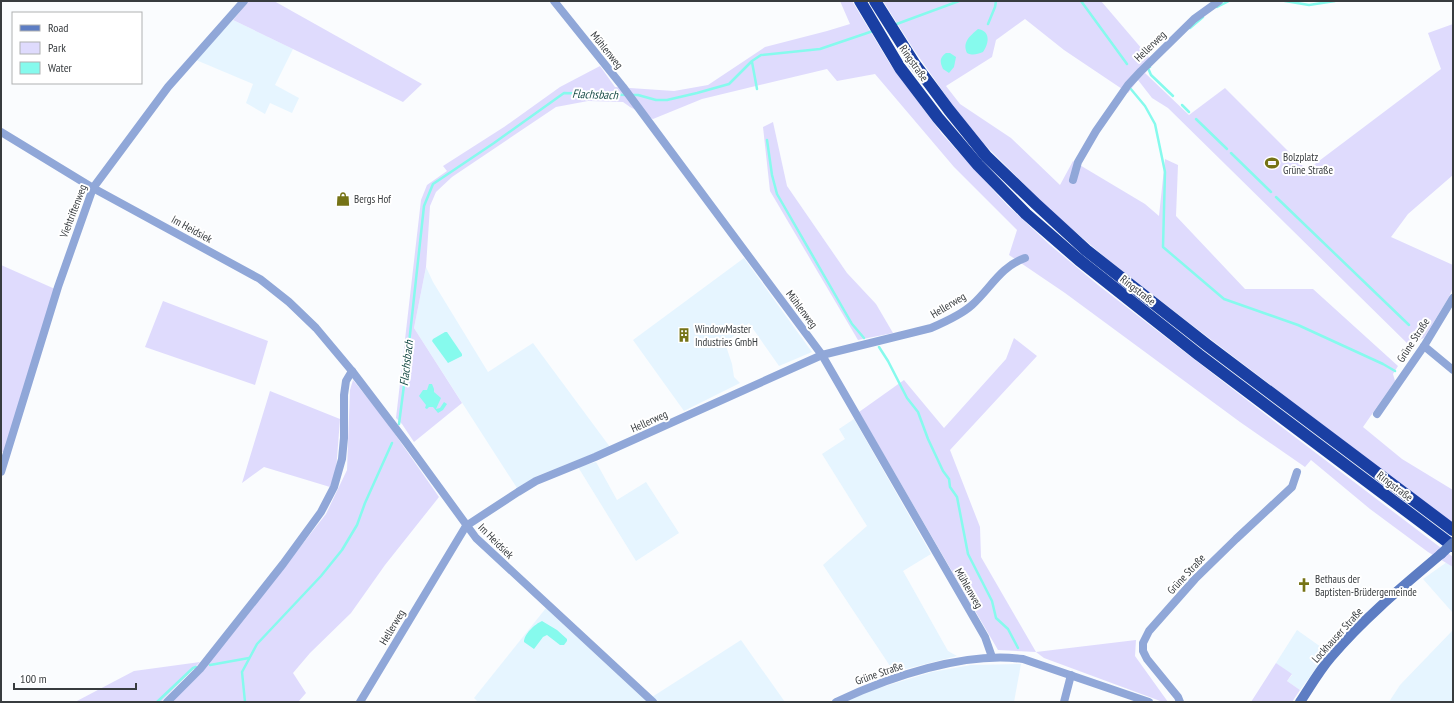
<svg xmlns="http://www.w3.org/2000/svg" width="1454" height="703" font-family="'PT Sans Narrow',sans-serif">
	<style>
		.built { fill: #e6f5ff }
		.green { fill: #dfdbfd }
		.water { fill: #86faed }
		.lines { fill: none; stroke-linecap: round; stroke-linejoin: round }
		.stream { stroke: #86faed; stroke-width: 2.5 }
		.street { stroke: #90a7d8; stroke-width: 8 }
		.secondary { stroke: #5d7dc3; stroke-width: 10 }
		.highway { stroke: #1a3fa3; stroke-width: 12 }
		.secondary-bridge { stroke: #5d7dc3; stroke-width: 10 }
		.labels { text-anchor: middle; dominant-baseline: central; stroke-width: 4; stroke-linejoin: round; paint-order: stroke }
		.street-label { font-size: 11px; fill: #383c3f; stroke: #fff }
		.poi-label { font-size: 11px; fill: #383c3f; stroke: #fff; text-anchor: start }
		.water-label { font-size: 12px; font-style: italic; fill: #184c47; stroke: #fff }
	</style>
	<rect width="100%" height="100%" fill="#fafcfe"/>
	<g class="built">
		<polygon points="233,20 293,49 275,85 299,98 292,113 270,103 265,114 246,103 253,84 196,60"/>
		<polygon points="744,258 812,352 779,366 749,323 725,343 732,364 734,377 740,383 684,411 633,340"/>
		<polygon points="426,267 433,282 488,372 533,343 610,447 537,476 517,488 414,328"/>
		<polygon points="854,419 931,554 903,571 948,651 957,656 894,672 823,565 867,526 822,454 845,439 839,429"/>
		<polygon points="596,462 617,500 646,482 679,533 636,561 578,467"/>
		<polygon points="1447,562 1453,567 1453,613 1423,579"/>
		<polygon points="546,608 647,702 478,702 474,698"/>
		<polygon points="1297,630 1328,652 1300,690 1287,681 1292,675 1276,663"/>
		<polygon points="1453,630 1453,702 1389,702 1400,685"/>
		<polygon points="741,640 785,702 657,702 652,697"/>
		<polygon points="1021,664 1014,702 845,702 872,690 932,672 971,665"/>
	</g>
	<g class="green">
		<polygon points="249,1 274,1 422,84 403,102 233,20"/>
		<polygon points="840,1 852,1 890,64 942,134 1007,205 1050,245 1098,285 1279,425 1453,557 1453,567 1428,552 1370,509 1311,460 1305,467 1240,422 1065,293 1009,255 1017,230 954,167 875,74 837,81 827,69 702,99 653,119 630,107 623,102 588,101 556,107 452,177 436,192 430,206 426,267 414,328 462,403 414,442 402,424 396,418 421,200 427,185 447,171 443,166 504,127 560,87 600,66 615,87 674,91 708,85 765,47 827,31 850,24"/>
		<polygon points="883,1 1101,1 1154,63 1145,73 1189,115 1225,88 1307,170 1441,69 1428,33 1453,24 1453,175 1408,214 1391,237 1453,265 1453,287 1449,297 1424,338 1419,340 1412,348 1168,108 1152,98 1138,80 1128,93 1064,50 1025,19 996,40 992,57 946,86 960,104 1011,138 1060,185 1073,161 1145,204 1159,216 1165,159 1178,165 1176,216 1245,289 1313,289 1398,366 1393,374 1395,381 1363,427 1402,459 1453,490 1453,524 1188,322 1106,258 1051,211 985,145 956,110 914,50"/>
		<polygon points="773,122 787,186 847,273 876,304 893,333 858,340 770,191 763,127"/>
		<polygon points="1,265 55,289 4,452 1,452"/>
		<polygon points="163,301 268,341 255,385 145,347"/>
		<polygon points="1014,338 1037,356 950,450 980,527 981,557 1036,652 1136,640 1135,656 1168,702 1163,702 1044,658 1036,652 998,650 859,412 904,380 944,428 1006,359"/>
		<polygon points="353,380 383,417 439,497 385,565 351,613 310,653 293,673 306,693 298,702 171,702 202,672 326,514 347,470 350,390"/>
		<polygon points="270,391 340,419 336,471 330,487 264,467 242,483"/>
		<polygon points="200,662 161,702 75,702 134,671"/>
		<polygon points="1276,663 1292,674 1287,681 1300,690 1292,702 1251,702"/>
	</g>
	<g class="water">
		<path d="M978 29C991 31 989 44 983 52 977 54 973 56 967 53 962 42 970 36 978 29Z"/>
		<path d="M946 53H950L956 57 954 67 949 73 943 69C940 62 939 58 946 53Z"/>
		<polygon points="445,332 447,332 462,354 462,356 448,363 432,341 433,339"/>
		<polygon points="429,384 432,384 434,389 434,392 441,398 436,409 440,408 444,402 447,404 443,410 438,413 433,407 429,407 427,409 425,408 426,405 419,396 423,390 427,390"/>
		<path d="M542 621 557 630 567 639V641L564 645H560L547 635 543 637 534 649 524 642C524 634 535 624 542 621Z"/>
	</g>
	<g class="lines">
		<g class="stream">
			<polyline points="1081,1 1127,64"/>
			<polyline points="1285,1 1309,5 1335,1"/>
			<polyline points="1217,7 1229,1"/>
			<polyline points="988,24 995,7 996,1"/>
			<polyline points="894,25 959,1"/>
			<polyline points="1190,28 1203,17"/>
			<polyline points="752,62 757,89"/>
			<polyline points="1150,67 1148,68 1151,75 1173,96"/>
			<polyline points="1130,88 1145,106 1155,124 1165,172 1163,247 1224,299 1298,325 1383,364 1395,371"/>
			<polyline points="632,95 638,95 656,100 667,100 697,93 729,84 752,61 761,55 820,49 873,31"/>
			<polyline points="1182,105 1189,112"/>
			<polyline points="1196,119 1227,149"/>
			<polyline points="767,140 772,175 777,194 852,324 864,338"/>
			<polyline points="1231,153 1271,192"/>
			<polyline points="1276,197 1409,325"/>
			<polyline points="879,347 888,361 907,398 918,412 928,439 943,471 949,479 950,487 957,497 968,554 992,601 996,618 1008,629 1018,648"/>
			<polyline points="399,424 407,362 424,206 433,184 494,143 564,93 627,95"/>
			<polyline points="210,665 249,658"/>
			<polyline points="157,702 193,668 196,667"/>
			<polyline points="245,702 242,672 257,644 321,576 342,550 357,525 365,503 392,443"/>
		</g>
		<g class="street">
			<polyline points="554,1 623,87 822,355 985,637 992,657"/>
			<polyline points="1,132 93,188 260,279 289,302 316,328 352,371 406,442 476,538 653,702"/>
			<polyline points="1073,180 1078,162 1096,131 1128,85 1141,71 1194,19 1219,1"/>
			<polyline points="1424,346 1453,370"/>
			<polyline points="1377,414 1424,346 1453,298"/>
			<polyline points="1,472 58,287 93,188 168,87 244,1"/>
			<polyline points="167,702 200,669 283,564 321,512 334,487 342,459 344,438 344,395 346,381 352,371"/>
			<path d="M360 702 466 526 518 492 536 481 595 457 822 355 931 328C945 322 961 315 972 305 991 288 1000 267 1025 258"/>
			<path d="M836 702C889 677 965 651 1023 659L1149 702"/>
			<polyline points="1064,702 1071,675"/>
			<polyline points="1180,702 1178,697 1147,659 1143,651 1143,643 1149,631 1195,579 1236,539 1292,487 1297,472"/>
		</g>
		<path class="secondary" d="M1300 702C1310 687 1319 671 1331 657 1364 618 1403 586 1441 554"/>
		<g class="highway">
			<polyline points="860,1 900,68 938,118 978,165 1026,214 1079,260 1199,355 1453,546"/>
			<polyline points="875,1 914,63 949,110 986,156 1036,204 1086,250 1207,345 1453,530"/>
		</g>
		<polyline class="secondary-bridge" points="1441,554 1453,543"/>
	</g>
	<defs>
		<symbol id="stadium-bare" viewBox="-9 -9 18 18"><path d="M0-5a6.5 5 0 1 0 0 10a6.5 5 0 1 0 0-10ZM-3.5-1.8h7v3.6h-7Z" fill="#757316" stroke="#fff" stroke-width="2.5" paint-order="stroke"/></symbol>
		<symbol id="shop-bare" viewBox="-9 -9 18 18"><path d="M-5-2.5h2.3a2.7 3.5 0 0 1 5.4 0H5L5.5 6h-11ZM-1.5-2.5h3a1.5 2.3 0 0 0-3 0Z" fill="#757316" stroke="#fff" stroke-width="2.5" paint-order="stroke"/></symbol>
		<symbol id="building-bare" viewBox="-9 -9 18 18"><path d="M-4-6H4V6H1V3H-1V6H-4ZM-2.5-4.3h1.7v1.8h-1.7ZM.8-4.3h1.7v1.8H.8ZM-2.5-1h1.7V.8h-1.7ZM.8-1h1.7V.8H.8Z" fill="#757316" stroke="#fff" stroke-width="2.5" paint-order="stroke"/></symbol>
		<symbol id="church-bare" viewBox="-9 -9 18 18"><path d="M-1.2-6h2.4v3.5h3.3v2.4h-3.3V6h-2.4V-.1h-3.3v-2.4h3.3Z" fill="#757316" stroke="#fff" stroke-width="2.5" paint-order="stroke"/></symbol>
	</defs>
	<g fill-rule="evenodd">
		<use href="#stadium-bare" x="1262" y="153" width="20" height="20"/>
		<use href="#shop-bare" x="333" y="189" width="20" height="20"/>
		<use href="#building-bare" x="674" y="325" width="20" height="20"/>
		<use href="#church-bare" x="1294" y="575" width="20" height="20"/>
	</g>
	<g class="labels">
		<g class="street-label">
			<text transform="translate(1150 46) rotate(-44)">Hellerweg</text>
			<text transform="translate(607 50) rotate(51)">Mühlenweg</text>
			<text transform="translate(914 63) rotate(55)">Ringstraße</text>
			<text transform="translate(73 211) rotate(-69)">Viehtriftenweg</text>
			<text transform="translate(192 229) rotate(29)">Im Heidsiek</text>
			<text transform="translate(1138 290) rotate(38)">Ringstraße</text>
			<text transform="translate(948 305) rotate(-31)">Hellerweg</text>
			<text transform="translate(802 309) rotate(53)">Mühlenweg</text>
			<text transform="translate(1413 340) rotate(-57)">Grüne Straße</text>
			<text transform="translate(649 421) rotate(-24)">Hellerweg</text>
			<text transform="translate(1395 486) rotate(37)">Ringstraße</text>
			<text transform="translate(496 541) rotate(45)">Im Heidsiek</text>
			<text transform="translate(1186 574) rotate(-47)">Grüne Straße</text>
			<text transform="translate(969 588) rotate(60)">Mühlenweg</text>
			<text transform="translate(392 627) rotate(-59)">Hellerweg</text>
			<text transform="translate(1337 635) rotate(-48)">Lockhauser Straße</text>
			<text transform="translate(879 673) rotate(-19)">Grüne Straße</text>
		</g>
		<g class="poi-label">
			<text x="1283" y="157">Bolzplatz<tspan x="1283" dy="13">Grüne Straße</tspan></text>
			<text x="354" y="199">Bergs Hof</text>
			<text x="695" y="329">WindowMaster<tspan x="695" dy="13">Industries GmbH</tspan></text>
			<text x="1315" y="579">Bethaus der<tspan x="1315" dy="13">Baptisten-Brüdergemeinde</tspan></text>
		</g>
		<g class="water-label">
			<text transform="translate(595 94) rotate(2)">Flachsbach</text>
			<text transform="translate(406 363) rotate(-83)">Flachsbach</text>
		</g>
	</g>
	<rect width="1454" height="703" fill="none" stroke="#383c3f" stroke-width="4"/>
	<rect x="12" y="12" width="130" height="72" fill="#ffffff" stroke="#afb1b2"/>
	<rect x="20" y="25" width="20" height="6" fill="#5d7dc3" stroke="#afb1b2"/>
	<text x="48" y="32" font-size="12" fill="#383c3f">Road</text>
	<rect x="20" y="42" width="20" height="12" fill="#dfdbfd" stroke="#afb1b2"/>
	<text x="48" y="52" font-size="12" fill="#383c3f">Park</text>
	<rect x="20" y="62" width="20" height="12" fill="#86faed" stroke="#afb1b2"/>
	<text x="48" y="72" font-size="12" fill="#383c3f">Water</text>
	<path d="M14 683v6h122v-6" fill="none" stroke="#383c3f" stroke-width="2"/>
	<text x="20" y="683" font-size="12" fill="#383c3f" stroke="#ffffff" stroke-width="3" paint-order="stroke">100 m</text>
</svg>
